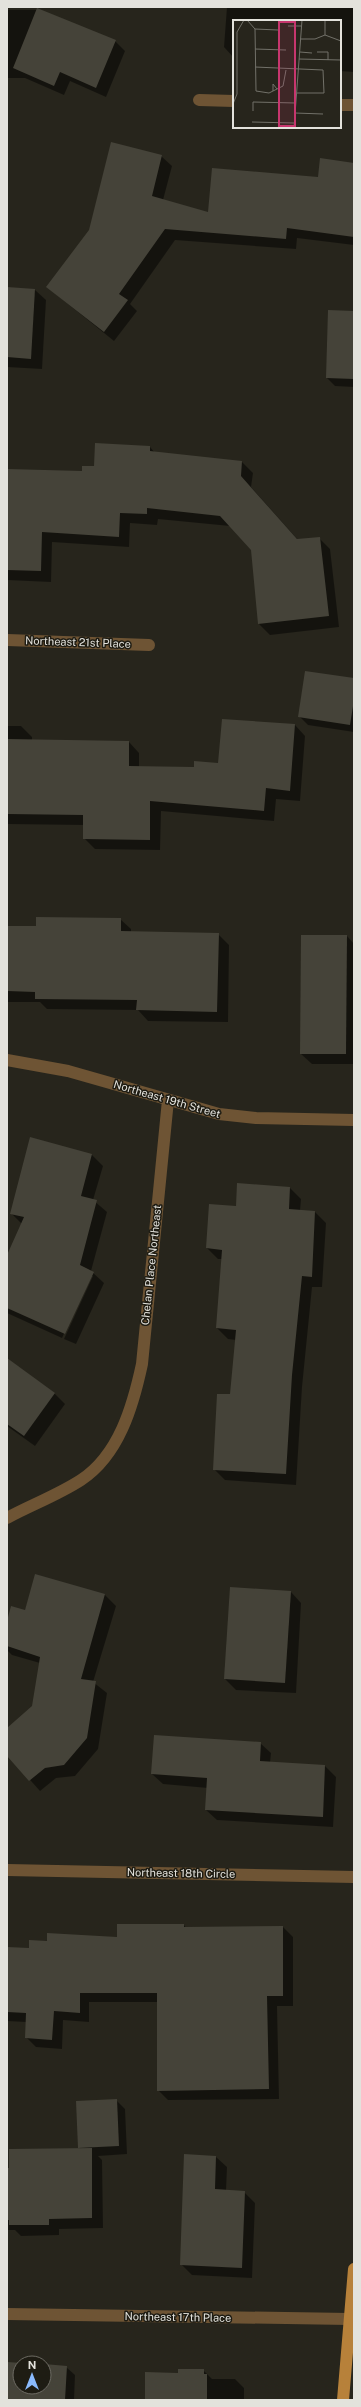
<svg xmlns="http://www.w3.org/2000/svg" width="361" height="2407" font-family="'Public Sans',sans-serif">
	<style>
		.shadow { fill: #0007 }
		.building { fill: #454339 }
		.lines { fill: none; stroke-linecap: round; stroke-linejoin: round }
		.lane { stroke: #6e5434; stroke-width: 12 }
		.street { stroke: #6e5434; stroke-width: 12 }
		.primary { stroke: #b7813a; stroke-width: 12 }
		.labels { text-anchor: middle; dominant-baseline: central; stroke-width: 3; stroke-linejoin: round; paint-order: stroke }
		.street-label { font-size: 11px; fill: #e3e2dc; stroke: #1e1c13 }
		.inset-road { fill: none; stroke: #727169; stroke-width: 1 }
		.view { fill: #c7366e; fill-opacity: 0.15; stroke: #c7366e; stroke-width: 2 }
		.inset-edge { fill: none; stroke: #e3e2dc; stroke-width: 2 }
	</style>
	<rect width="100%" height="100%" fill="#27251c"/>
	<g class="shadow">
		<polygon points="227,7 354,7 354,72 340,71 340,21 234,21 234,58 224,47"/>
		<polygon points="7,10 40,10 115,41 125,51 106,97 70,81 64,95 25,78 7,78"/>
		<polygon points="161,156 172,166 163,200 209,213 319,178 354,164 354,245 297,238 296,249 175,240 130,304 137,311 114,341 47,287"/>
		<polygon points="7,288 35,290 46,300 42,369 7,367"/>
		<polygon points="354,312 354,387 335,386 327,378"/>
		<polygon points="150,447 155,453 242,462 253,473 251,487 298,540 319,538 330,549 339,627 270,635 259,624 252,550 230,526 158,519 157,525 130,523 129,547 52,542 51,582 7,580 7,470 83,472"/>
		<polygon points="354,680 354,732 308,725 299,716"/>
		<polygon points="295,725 305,736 300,801 276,799 274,821 161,811 160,850 95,849 84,838 84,825 7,824 7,726 21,726 32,737 32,741 129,742 139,753 139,767 195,768 219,764"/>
		<polygon points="120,919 131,929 131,932 218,934 229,945 228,1022 148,1021 138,1010 47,1009 40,1002 7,1002 7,927 37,928"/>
		<polygon points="347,936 354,944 354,1064 312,1064 301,1054"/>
		<polygon points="31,1138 92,1155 103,1166 93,1200 107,1212 91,1271 104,1283 76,1344 64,1339 93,1276 91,1276 62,1338 7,1313 7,1257 22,1224 11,1213"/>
		<polygon points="290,1188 301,1199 300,1211 315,1212 326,1223 322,1287 312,1287 302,1387 296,1485 225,1480 214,1469 231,1395 236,1340 228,1339 217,1328 222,1259 218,1259 207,1248 237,1207"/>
		<polygon points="7,1359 54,1393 65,1404 35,1446 7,1426"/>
		<polygon points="36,1575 105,1595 116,1606 93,1682 107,1693 98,1749 75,1776 56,1778 40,1791 7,1754 7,1729 33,1707 40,1663 12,1655 7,1650 7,1624 25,1611"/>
		<polygon points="291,1592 301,1603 296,1693 236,1690 225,1679"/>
		<polygon points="260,1743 271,1753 270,1763 325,1766 336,1777 333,1827 217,1820 206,1810 208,1788 163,1784 152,1774"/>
		<polygon points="184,1925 186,1928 283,1927 293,1937 293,2006 277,2006 279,2099 168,2100 158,2090 158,2002 89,2002 89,2022 63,2020 62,2049 36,2047 26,2037 26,2022 7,2021 7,1948 30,1949 48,1942 118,1938"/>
		<polygon points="116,2100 125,2109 127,2154 98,2156 102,2160 103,2228 59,2229 59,2235 21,2236 15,2230 7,2230 7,2169 80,2149 79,2148"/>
		<polygon points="216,2157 227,2167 226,2191 244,2192 255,2203 252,2278 192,2275 181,2264"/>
		<polygon points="7,2363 20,2364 20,2387 44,2387 44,2365 66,2367 75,2375 74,2400 7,2400"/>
		<polygon points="203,2370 212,2379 235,2379 244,2388 244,2400 146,2400 179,2374"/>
	</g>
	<g class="building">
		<polygon points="37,8 116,40 96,88 60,72 54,86 13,68"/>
		<polygon points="111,142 162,155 152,196 208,212 212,168 318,177 320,158 354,163 354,237 287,228 286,239 165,229 119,294 128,300 104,332 46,287 89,230"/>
		<polygon points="7,287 35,289 31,359 7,357"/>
		<polygon points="328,310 354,311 354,379 326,378"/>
		<polygon points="95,443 150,446 150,451 242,461 241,476 297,539 320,537 329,616 258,624 251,550 220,516 147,508 147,514 120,513 119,537 42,532 41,571 7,570 7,469 82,471 82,466 94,466"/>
		<polygon points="305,671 354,678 354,700 350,725 298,717"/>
		<polygon points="222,719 295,724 290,791 266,788 264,811 150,801 150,840 83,839 83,815 7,814 7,739 129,741 129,766 194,767 194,761 218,763"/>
		<polygon points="36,917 121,918 121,931 219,933 217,1012 136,1010 137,1000 35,999 35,992 7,991 7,926 36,926"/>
		<polygon points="301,935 347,935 346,1054 300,1054"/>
		<polygon points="30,1137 92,1154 81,1196 97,1200 80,1265 94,1272 65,1334 7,1308 7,1255 24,1217 10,1214"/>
		<polygon points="237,1183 290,1187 289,1209 315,1211 312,1277 302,1276 292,1375 286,1474 213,1470 217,1394 230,1394 236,1330 216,1328 222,1250 206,1248 209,1204 236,1206"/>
		<polygon points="7,1358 55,1393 24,1436 7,1424"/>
		<polygon points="35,1574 105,1594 81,1679 96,1681 87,1738 64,1765 45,1768 29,1781 7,1756 7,1728 32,1706 40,1657 7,1646 7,1621 11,1606 25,1610"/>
		<polygon points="230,1587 291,1591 285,1683 224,1679"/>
		<polygon points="154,1735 261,1742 260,1761 325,1765 323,1817 205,1810 207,1778 151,1774"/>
		<polygon points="117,1924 184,1924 184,1927 283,1926 283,1996 267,1996 269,2089 157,2091 157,1993 80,1993 80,2013 54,2011 52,2040 25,2038 26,2013 7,2012 7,1947 29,1948 29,1940 47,1941 47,1933 117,1937"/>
		<polygon points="117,2099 119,2146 78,2148 76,2101"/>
		<polygon points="92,2148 92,2218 49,2219 49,2225 9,2225 9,2220 7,2220 7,2168 9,2168 9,2149"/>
		<polygon points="184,2154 216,2156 215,2189 245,2191 242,2268 180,2265"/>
		<polygon points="7,2362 22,2363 20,2363 20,2387 44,2387 44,2364 67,2366 65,2400 7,2400"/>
		<polygon points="178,2369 204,2369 204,2374 207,2374 207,2400 145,2400 145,2372 178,2373"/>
	</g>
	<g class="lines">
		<g class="lane">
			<polyline points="199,100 234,101"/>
			<polyline points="340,105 354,105"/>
		</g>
		<g class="street">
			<polyline points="7,640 149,645"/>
			<polyline points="7,1060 68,1071 219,1114 256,1118 354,1120"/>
			<path d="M7 1518C31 1505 58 1495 81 1480 119 1455 133 1406 142 1364L168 1100"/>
			<polyline points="7,1870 354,1877"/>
			<polyline points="7,2314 350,2319"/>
		</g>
		<polyline class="primary" points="343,2400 354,2269"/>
	</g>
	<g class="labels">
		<g class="street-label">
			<text transform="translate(78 642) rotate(2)">Northeast 21st Place</text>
			<text transform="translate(167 1099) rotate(16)">Northeast 19th Street</text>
			<text transform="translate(151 1265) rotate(-84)">Chelan Place Northeast</text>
			<text transform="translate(181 1873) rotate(1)">Northeast 18th Circle</text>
			<text transform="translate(178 2317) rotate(1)">Northeast 17th Place</text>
		</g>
	</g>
	<g transform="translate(233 20)">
		<rect width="108" height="108" fill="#27251c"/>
		<path class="inset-road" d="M14 0 22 9M55 6H68M22 9 23 71 36 73 50 66 53 50M22 9 45 10M92 15 108 21M92 15V0M67 19H82L92 15M22 29 53 30M67 32 79 33M84 32H95V40M66 39 108 40M22 47 90 50 91 73H64M40 71V64L44 69M0 84 4 74V12L11 0M20 91V82L63 83M62 93 90 94M19 102 61 103M61 108 69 0"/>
		<path class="view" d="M46 2H62V106H46Z"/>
		<rect width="108" height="108" class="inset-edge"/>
	</g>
	<rect width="361" height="2407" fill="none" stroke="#e3e2dc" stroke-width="16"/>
	<g transform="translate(32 2375)"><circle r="19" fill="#1e1c13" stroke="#6d6b63"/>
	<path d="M0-3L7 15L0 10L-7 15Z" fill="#8abafc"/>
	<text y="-6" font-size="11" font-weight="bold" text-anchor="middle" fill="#e3e2dc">N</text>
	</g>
</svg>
